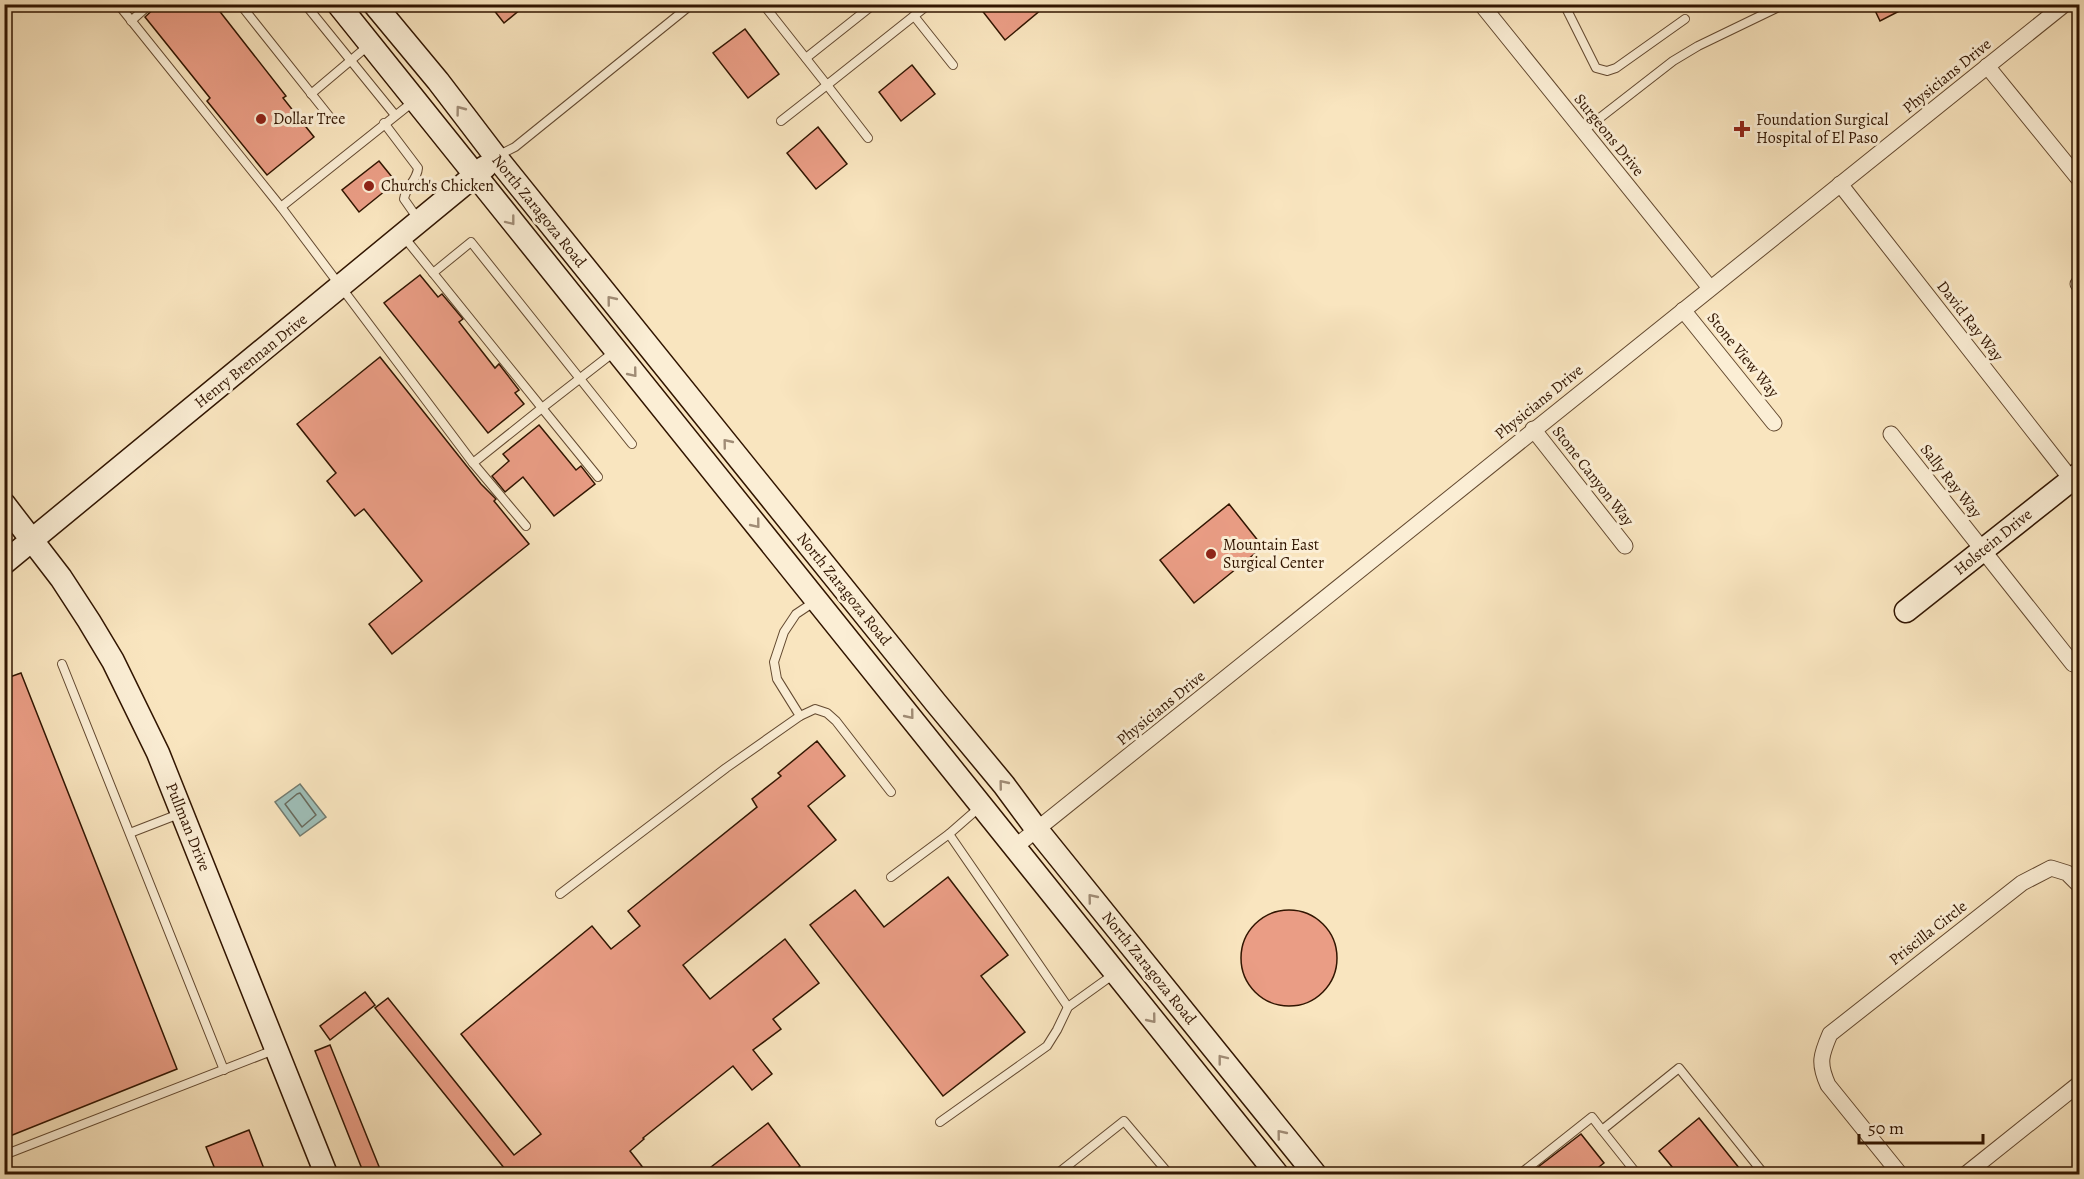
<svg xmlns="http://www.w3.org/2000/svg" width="2084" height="1179" font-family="Alegreya,serif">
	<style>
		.water { fill: #9ebeb7; stroke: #727a6e; stroke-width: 1.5 }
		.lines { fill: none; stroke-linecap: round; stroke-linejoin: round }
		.shore { stroke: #686a5c; stroke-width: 1.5 }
		.building { fill: #ea9d85; stroke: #311501; stroke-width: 1.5 }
		.lane-casing { stroke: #634930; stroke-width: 10 }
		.street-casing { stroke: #634930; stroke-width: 17 }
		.secondary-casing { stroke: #311501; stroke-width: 25 }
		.lane { stroke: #fbeed5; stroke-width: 8 }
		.street { stroke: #fbeed5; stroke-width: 15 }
		.secondary { stroke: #fbeed5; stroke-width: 22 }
		.oneway { stroke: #a08c76 }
		.poi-dot { fill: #8f2418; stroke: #fbeed5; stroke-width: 2 }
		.labels { text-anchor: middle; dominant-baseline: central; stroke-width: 6; stroke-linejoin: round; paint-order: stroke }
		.street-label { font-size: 16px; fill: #311501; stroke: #fbeed5 }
		.poi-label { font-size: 16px; fill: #311501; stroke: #fbeed5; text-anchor: start }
	</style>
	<rect width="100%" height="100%" fill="#f9e5bf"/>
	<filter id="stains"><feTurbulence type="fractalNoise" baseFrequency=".00333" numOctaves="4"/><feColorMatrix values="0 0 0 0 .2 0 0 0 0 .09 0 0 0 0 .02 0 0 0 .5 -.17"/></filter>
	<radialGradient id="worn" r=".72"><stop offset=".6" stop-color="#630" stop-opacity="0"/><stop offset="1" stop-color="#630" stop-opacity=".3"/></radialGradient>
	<polygon class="water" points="300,784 326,817 300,836 275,802"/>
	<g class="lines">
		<polygon class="shore" points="300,793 316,815 302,827 285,804 297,794"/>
	</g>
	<g class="building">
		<polygon points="159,4 214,4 286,96 283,98 314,137 267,175 207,101 210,98 145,17"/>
		<polygon points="489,4 527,4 504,23"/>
		<polygon points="977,4 1048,4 1005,40"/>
		<polygon points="1872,4 1913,4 1880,21"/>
		<polygon points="745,29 779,74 748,98 713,53"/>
		<polygon points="912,65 935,94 901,121 879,92"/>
		<polygon points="818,127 847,164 816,189 787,153"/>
		<polygon points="379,161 396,182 359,212 342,190"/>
		<polygon points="420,275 438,297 442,294 463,319 459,322 495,368 499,364 519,390 515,393 524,404 488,433 384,303"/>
		<polygon points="380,357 481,484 496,499 494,501 529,544 392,654 369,624 422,581 364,509 355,516 327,481 336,473 297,424"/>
		<polygon points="539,425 576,470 581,466 595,484 554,516 523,477 505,492 492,476 509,461 503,454"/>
		<polygon points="1229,504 1263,547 1194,603 1160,560"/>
		<polygon points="21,673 177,1069 10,1136 4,1123 4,679"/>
		<polygon points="817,741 845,776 808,806 836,840 683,965 710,999 785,939 819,983 773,1019 781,1029 753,1050 772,1074 752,1090 733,1066 643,1138 644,1139 630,1151 648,1174 509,1174 375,1008 388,998 514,1155 541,1134 461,1034 592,926 611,949 640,926 628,911 757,807 752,799 781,776 778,773"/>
		<polygon points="948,877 1008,955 981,976 1025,1032 943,1096 810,925 855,890 884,927"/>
		<circle cx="1289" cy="958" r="48"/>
		<polygon points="365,992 375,1005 330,1040 320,1026"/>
		<polygon points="330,1045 382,1174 364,1174 315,1051"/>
		<polygon points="1699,1118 1744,1174 1678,1174 1659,1151"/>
		<polygon points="768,1123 800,1166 789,1174 702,1174"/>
		<polygon points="249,1130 266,1174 217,1174 206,1147"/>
		<polygon points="1581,1134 1604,1163 1590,1174 1529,1174"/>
	</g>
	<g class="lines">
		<defs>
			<g id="lane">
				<polyline points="118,4 281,207"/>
				<polyline points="240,4 333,121"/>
				<polyline points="305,4 395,115"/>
				<polyline points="763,4 827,85 929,4"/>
				<polyline points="1564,4 1596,68 1607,71 1616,68 1685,19"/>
				<polyline points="914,16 953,65"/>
				<polyline points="131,21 150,4"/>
				<polyline points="806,58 874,4"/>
				<polyline points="311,94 369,45"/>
				<polyline points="414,101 281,207 473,463"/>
				<polyline points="781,121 827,85 868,138"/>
				<path d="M384 123 418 168C417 181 406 186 404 199L418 219"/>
				<polyline points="1583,131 1673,61 1698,46 1785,4"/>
				<polyline points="497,156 515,147 692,4"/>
				<polyline points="404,237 542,408 614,352"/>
				<polyline points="433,273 471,242 632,444"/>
				<polyline points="526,526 473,463 542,408 598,477"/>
				<polyline points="62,664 224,1070"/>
				<polyline points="800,716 815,709 827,713 836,721 891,792"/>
				<polyline points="130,833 179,814"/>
				<polyline points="949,834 1068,1007"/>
				<polyline points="891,877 949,834 981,806"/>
				<polyline points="560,894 726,768 800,716 777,679 774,662 784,632 796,614 814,602"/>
				<polyline points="940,1122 1047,1046 1057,1030 1068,1007 1114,974"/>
				<polyline points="4,1155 274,1050"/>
				<polyline points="1057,1174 1124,1121 1169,1174"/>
				<polyline points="1520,1174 1592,1117 1602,1130"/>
				<polyline points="1637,1174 1602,1130 1679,1068 1764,1174"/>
			</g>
			<g id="street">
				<polyline points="1481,4 1710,288"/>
				<polyline points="1987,66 2078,178"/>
				<polyline points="1840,184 2071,479"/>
				<polyline points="2078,284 2080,286"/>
				<polyline points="1683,310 1774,423"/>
				<polyline points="1533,429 1625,546"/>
				<polyline points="1891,434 2073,664"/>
				<polyline points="1015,847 2065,4"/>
				<path d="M1900 1174 1828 1085C1818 1063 1821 1055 1830 1034L2022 883 2051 868 2067 873 2080 886"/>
				<polyline points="1966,1174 2080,1083"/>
			</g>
			<g id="secondary">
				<polyline points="338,4 1277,1174"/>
				<polyline points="374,4 438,81 496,157 936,703 1004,785 1038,831 1315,1174"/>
				<polyline points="4,504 61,578 89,621 113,661 158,753 326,1174"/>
				<polyline points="4,563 485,167"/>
				<polyline points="1906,611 2080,473"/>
			</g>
		</defs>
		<use href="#lane" class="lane-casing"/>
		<use href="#street" class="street-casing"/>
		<use href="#secondary" class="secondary-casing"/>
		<use href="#lane" class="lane"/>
		<use href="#street" class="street"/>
		<use href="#secondary" class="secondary"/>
	</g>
	<defs><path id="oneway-chevron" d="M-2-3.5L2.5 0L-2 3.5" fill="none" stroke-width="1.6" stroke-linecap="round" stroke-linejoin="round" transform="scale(1.5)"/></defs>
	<g class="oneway">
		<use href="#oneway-chevron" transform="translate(460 110) rotate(-127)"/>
		<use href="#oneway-chevron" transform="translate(511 221) rotate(52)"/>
		<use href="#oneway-chevron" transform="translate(611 300) rotate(-129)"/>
		<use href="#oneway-chevron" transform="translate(633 373) rotate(51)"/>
		<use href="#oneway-chevron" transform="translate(727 443) rotate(-129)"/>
		<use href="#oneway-chevron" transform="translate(756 524) rotate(51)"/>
		<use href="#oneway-chevron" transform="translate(910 715) rotate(51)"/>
		<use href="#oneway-chevron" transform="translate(1003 784) rotate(-129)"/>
		<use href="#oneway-chevron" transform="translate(1092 898) rotate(-129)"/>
		<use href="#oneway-chevron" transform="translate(1152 1019) rotate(51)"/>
		<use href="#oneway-chevron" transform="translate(1222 1059) rotate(-128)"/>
		<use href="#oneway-chevron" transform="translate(1281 1134) rotate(-129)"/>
	</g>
	<g class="poi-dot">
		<circle cx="261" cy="119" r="6"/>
		<path d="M1739 120h6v6h6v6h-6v6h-6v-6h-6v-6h6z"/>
		<circle cx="369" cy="186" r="6"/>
		<circle cx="1211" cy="554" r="6"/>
	</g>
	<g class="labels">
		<g class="street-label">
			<text transform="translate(1947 76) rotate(-39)">Physicians Drive</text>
			<text transform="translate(1609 135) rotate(51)">Surgeons Drive</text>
			<text transform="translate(539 211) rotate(51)">North Zaragoza Road</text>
			<text transform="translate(1970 321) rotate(52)">David Ray Way</text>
			<text transform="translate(1743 355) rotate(51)">Stone View Way</text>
			<text transform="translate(251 361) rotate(-39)">Henry Brennan Drive</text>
			<text transform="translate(1539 402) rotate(-39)">Physicians Drive</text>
			<text transform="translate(1593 476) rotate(52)">Stone Canyon Way</text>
			<text transform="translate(1951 481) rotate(52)">Sally Ray Way</text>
			<text transform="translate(1993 542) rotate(-39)">Holstein Drive</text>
			<text transform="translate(844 589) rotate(51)">North Zaragoza Road</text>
			<text transform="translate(1161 708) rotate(-39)">Physicians Drive</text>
			<text transform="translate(188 827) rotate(68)">Pullman Drive</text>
			<text transform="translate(1928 933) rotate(-38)">Priscilla Circle</text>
			<text transform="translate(1149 968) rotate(51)">North Zaragoza Road</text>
		</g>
		<g class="poi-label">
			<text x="273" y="119">Dollar Tree</text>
			<text x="1756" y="120">Foundation Surgical<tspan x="1756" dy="18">Hospital of El Paso</tspan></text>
			<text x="381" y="186">Church's Chicken</text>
			<text x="1223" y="545">Mountain East<tspan x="1223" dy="18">Surgical Center</tspan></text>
		</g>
	</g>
	<rect width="2084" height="1179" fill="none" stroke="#f9e5bf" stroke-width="24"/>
	<rect x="6" y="6" width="2072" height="1167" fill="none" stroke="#311501" stroke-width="3"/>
	<rect x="12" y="12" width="2060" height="1155" fill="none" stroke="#311501" stroke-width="1.5"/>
	<path d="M1859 1134v9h124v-9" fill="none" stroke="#311501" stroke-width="3"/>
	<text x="1868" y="1134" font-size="18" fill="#311501" stroke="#fbeed5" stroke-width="4.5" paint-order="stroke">50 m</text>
	<rect width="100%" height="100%" filter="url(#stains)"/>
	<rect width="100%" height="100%" fill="url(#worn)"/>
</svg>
